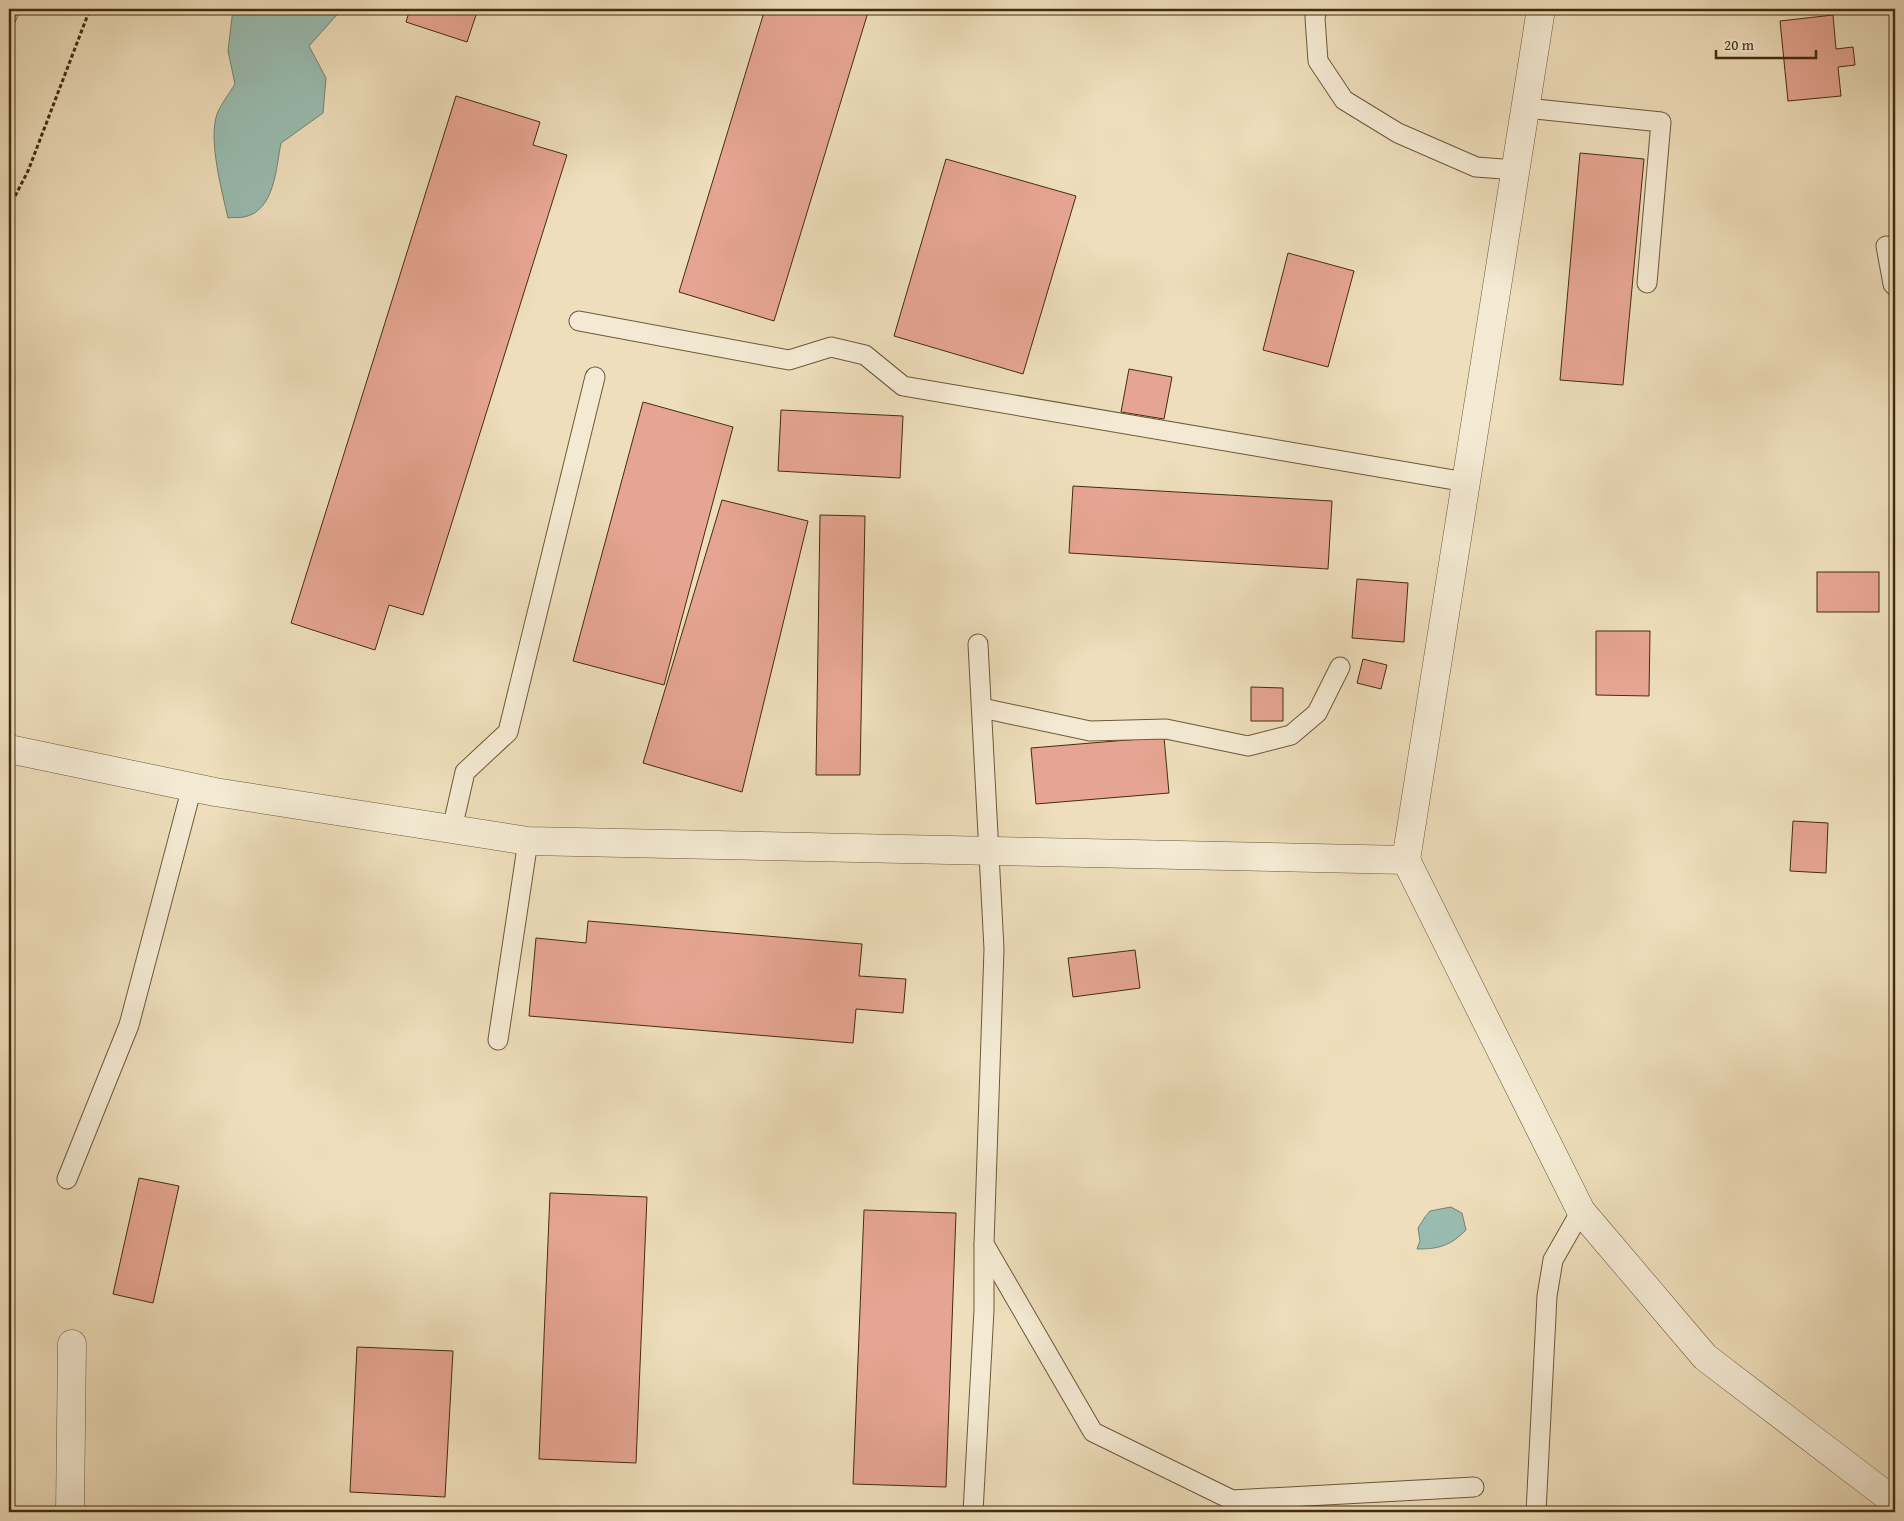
<svg xmlns="http://www.w3.org/2000/svg" width="1904" height="1521" font-family="'Gentium Book Plus',serif">
	<style>
		.green { fill: #bcc08d; stroke: #80764e }
		.water { fill: #99bcb0; stroke: #77826f }
		.building { fill: #e6a592; stroke: #442c0e }
		.lines { fill: none; stroke-linecap: round; stroke-linejoin: round }
		.lane-casing { stroke: #6e5839; stroke-width: 21 }
		.street-casing { stroke: #6e5839; stroke-width: 29 }
		.path { stroke: #442c0e; stroke-width: 3; stroke-dasharray: 4 2.5; stroke-linecap: butt }
		.lane { stroke: #f4ead3; stroke-width: 19 }
		.street { stroke: #f4ead3; stroke-width: 28 }
	</style>
	<rect width="100%" height="100%" fill="#eedebb"/>
	<filter id="stains"><feTurbulence type="fractalNoise" baseFrequency=".004" numOctaves="4"/><feColorMatrix values="0 0 0 0 .2 0 0 0 0 .09 0 0 0 0 .02 0 0 0 .5 -.17"/></filter>
	<radialGradient id="worn" r=".72"><stop offset=".6" stop-color="#630" stop-opacity="0"/><stop offset="1" stop-color="#630" stop-opacity=".3"/></radialGradient>
	<polygon class="green" points="9,9 21,9 9,36"/>
	<g class="water">
		<path d="M233 9H342L309 46 326 78 323 113 281 143C276 167 275 211 244 217 239 218 233 217 228 218 222 191 208 140 217 114 221 104 229 94 235 84L228 51Z"/>
		<path d="M1451 1207 1462 1213 1466 1230C1450 1246 1439 1249 1417 1249L1420 1241 1418 1228 1425 1217 1430 1211Z"/>
	</g>
	<g class="building">
		<polygon points="410,9 478,9 467,42 406,22"/>
		<polygon points="765,9 869,9 774,321 679,292"/>
		<polygon points="1833,15 1836,49 1853,47 1855,65 1838,67 1841,96 1788,101 1780,21"/>
		<polygon points="456,96 540,122 533,145 567,155 423,615 389,605 375,650 291,623"/>
		<polygon points="1580,153 1644,159 1623,385 1560,380"/>
		<polygon points="946,159 1076,196 1023,374 894,336"/>
		<polygon points="1288,253 1354,271 1328,367 1263,350"/>
		<polygon points="1129,369 1172,377 1164,419 1121,412"/>
		<polygon points="643,402 733,427 664,685 573,661"/>
		<polygon points="781,410 903,416 900,478 778,471"/>
		<polygon points="1073,486 1332,501 1328,569 1069,553"/>
		<polygon points="722,500 808,521 742,792 643,763"/>
		<polygon points="820,515 865,516 860,775 816,775"/>
		<rect x="1817" y="572" width="62" height="40"/>
		<polygon points="1357,579 1408,583 1404,642 1352,638"/>
		<polygon points="1596,631 1650,631 1649,696 1596,695"/>
		<polygon points="1363,659 1387,665 1381,689 1357,683"/>
		<polygon points="1251,687 1283,688 1283,721 1251,721"/>
		<polygon points="1164,737 1169,793 1036,804 1031,748"/>
		<polygon points="1793,821 1828,823 1826,873 1790,871"/>
		<polygon points="588,921 862,944 859,976 906,979 903,1013 856,1009 853,1043 529,1016 536,938 586,943"/>
		<polygon points="1135,950 1140,988 1073,997 1068,958"/>
		<polygon points="139,1178 179,1186 153,1303 113,1294"/>
		<polygon points="550,1193 647,1197 636,1463 539,1459"/>
		<polygon points="864,1210 956,1213 946,1487 853,1484"/>
		<polygon points="357,1347 453,1351 445,1497 350,1492"/>
	</g>
	<g class="lines">
		<defs>
			<g id="lane">
				<polyline points="1317,9 1315,18 1318,61 1344,100 1398,133 1476,167 1516,170"/>
				<polyline points="1526,108 1661,122 1647,283"/>
				<polyline points="1886,246 1893,284 1895,286"/>
				<polyline points="579,321 789,360 831,347 865,355 903,386 1466,482"/>
				<polyline points="978,644 994,949 984,1244 1093,1432 1232,1500 1474,1487"/>
				<polyline points="982,708 1090,731 1166,729 1248,746 1291,735 1317,713 1340,667"/>
				<polyline points="452,829 465,772 508,732 595,377"/>
				<polyline points="498,1040 528,841"/>
				<polyline points="67,1179 129,1025 192,787"/>
				<polyline points="973,1512 984,1310 984,1245"/>
				<polyline points="1536,1512 1547,1296 1553,1260 1581,1211"/>
			</g>
			<g id="street">
				<polyline points="9,749 215,792 528,841 1406,860 1541,9"/>
				<polyline points="1406,860 1581,1211 1705,1357 1895,1502"/>
				<polyline points="70,1512 72,1344"/>
			</g>
		</defs>
		<use href="#lane" class="lane-casing"/>
		<use href="#street" class="street-casing"/>
		<polyline class="path" points="9,221 12,202 28,171 90,9"/>
		<use href="#lane" class="lane"/>
		<use href="#street" class="street"/>
	</g>
	<rect width="1904" height="1521" fill="none" stroke="#eedebb" stroke-width="30"/>
	<rect x="10" y="10" width="1884" height="1501" fill="none" stroke="#442c0e" stroke-width="2.5"/>
	<rect x="15" y="15" width="1874" height="1491" fill="none" stroke="#442c0e"/>
	<path d="M1716 50v8h100v-8" fill="none" stroke="#442c0e" stroke-width="2.5"/>
	<text x="1724" y="50" font-size="15" fill="#442c0e" stroke="#f4ead3" stroke-width="4" paint-order="stroke">20 m</text>
	<rect width="100%" height="100%" filter="url(#stains)"/>
	<rect width="100%" height="100%" fill="url(#worn)"/>
</svg>
